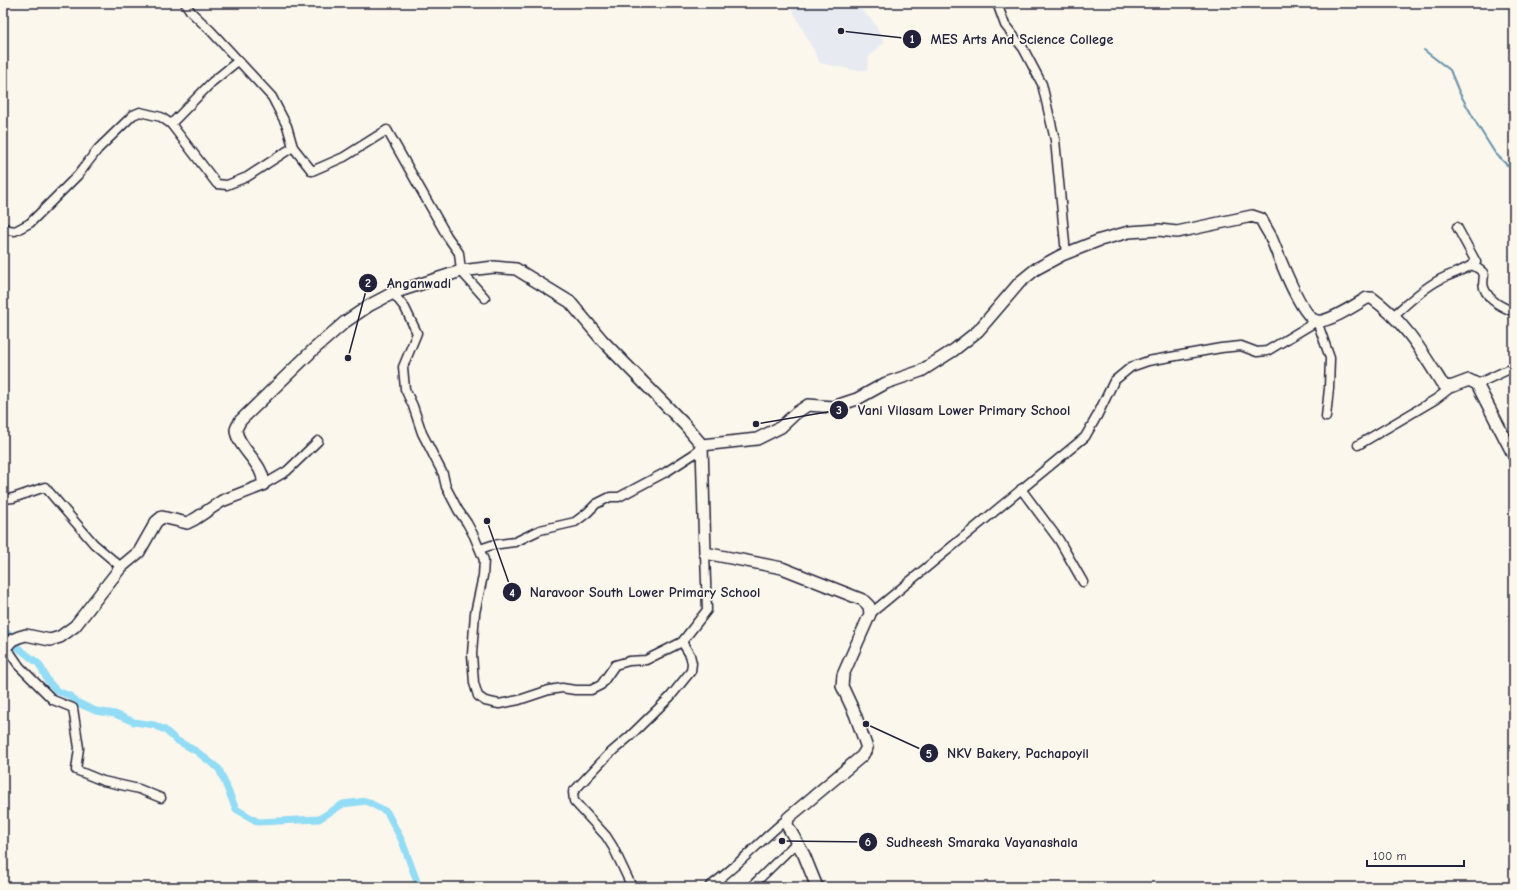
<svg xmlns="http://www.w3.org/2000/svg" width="1517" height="890" font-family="'Comic Neue',sans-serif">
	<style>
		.built { fill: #e7ebf1 }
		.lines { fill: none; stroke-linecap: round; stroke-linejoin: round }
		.stream { stroke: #6692ab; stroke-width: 2 }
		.canal { stroke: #93dcf5; stroke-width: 7 }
		.street-casing { stroke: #22223b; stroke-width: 11 }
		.secondary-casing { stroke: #22223b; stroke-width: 14 }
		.street { stroke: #fbf7ec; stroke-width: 8 }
		.secondary { stroke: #fbf7ec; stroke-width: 11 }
		.leader { fill: none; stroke: #22223b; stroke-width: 1.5 }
		.callout-dot { fill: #22223b; stroke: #fbf7ec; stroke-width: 1.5 }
		.mark-label { font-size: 12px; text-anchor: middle; font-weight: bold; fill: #fff }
		.callout-label { font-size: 14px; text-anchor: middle; font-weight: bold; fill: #22223b; stroke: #fbf7ec; stroke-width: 3.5; stroke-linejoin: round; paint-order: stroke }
	</style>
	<rect width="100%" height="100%" fill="#fbf7ec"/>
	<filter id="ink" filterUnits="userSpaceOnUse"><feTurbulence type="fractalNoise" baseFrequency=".025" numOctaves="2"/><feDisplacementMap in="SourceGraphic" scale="8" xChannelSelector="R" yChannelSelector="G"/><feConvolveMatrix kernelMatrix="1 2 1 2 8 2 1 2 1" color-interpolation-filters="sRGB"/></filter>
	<g filter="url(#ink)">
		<polygon class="built" points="795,3 854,3 873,21 885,42 869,57 867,70 853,70 820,63 792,9"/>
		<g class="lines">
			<polyline class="stream" points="1424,50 1450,70 1459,92 1478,126 1495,153 1514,172"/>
			<g class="canal">
				<polyline points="3,632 9,634"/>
				<polyline points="15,643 17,647 39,664 48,681 57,691 70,696 78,703 96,711 115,714 134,722 154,725 165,730 176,740 196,751 219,769 236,809 258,822 319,819 343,804 366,801 387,812 402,841 419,887"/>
			</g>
			<defs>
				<g id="street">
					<polyline points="185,3 191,12 211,31 272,97 287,126 293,147 312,171 344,157 387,130 447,236 459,253 461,271 485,298"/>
					<polyline points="997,3 1005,25 1023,48 1042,84 1055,140 1066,254"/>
					<polyline points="3,5 4,3"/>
					<polyline points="171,124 212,82 238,61"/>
					<polyline points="3,227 9,230 15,231 30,223 78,175 98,149 133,115 140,112 161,117 171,124 217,184 227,185 247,177 293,147"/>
					<path d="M1472 265C1492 276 1480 274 1484 288 1489 301 1502 307 1514 312"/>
					<polyline points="393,293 405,308 417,333 403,367 405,389 413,406 422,433 443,474 446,487 458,510 467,523 474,536 484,560 483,576 475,613 472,654 474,683 478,696 485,701 499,704 519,700 549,690 562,688 575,690 591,690 601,685 615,665 629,661 646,660 682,642 690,655 692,663 691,671 670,697 629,737 608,755 573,792 574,801 606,836 613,847 632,887"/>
					<path d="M1393 316C1408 303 1422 289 1439 280 1451 273 1465 271 1476 262L1457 227"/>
					<polyline points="1477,384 1514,367"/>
					<polyline points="1358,445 1436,399 1453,386"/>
					<polyline points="263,485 287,471 318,441"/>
					<polyline points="1021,489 1059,540 1083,582"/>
					<polyline points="3,499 13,498 45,487 94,544 121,567"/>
					<polyline points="480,549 492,545 515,542 540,530 575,522 587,513 596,504 610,497 619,497 666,472 694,454 702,445"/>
					<polyline points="870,614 1085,437 1097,416 1114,381 1131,367 1148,361 1221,348 1241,346 1257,352 1267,351 1317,321 1330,358 1329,388 1326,417"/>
					<polyline points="682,642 707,610 705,553"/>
					<polyline points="4,649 11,654 20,667 53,700 73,708 79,748 76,770 103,781 139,789 161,798"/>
					<path d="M709 887C738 866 761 840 788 818"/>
					<polyline points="751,887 797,842"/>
					<polyline points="1514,887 1514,885"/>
				</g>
				<g id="secondary">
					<path d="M702 445 757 439 781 427 796 413 808 405 833 407 857 399 886 383 921 371 954 350 978 331 1020 282 1036 269 1062 255 1100 240 1129 232 1159 230 1177 232 1252 216 1261 219C1264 225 1267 230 1270 235 1277 251 1301 318 1317 321 1328 323 1357 304 1367 298H1372C1404 321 1421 350 1441 382L1446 387 1453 386 1469 380 1477 384 1514 456"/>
					<path d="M3 650 12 640 19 637 26 635 50 640 60 637 75 626 121 567 139 552 156 522 162 517 187 523 195 519 222 501 263 485C266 465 237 448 236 430 236 428 239 424 240 421L313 350 345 322 370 305 393 293 461 271 494 267 516 269 570 302 602 340 685 425 702 445 705 553 782 568 863 600 869 606 870 614 843 675 842 686 855 714 867 748 862 756 788 818 787 825 804 855 817 887"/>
				</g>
			</defs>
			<use href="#street" class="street-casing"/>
			<use href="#secondary" class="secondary-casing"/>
			<use href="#street" class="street"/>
			<use href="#secondary" class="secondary"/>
		</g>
	</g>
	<path class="leader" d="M841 31L912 39M348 358L368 283M756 424L839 410M487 521L512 592M866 724L929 753M782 841L868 842"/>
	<g class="callout-dot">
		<circle cx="841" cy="31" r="4"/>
		<circle cx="348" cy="358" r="4"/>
		<circle cx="756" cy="424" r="4"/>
		<circle cx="487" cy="521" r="4"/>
		<circle cx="866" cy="724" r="4"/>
		<circle cx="782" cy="841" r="4"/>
		<circle cx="912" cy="39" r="10"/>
		<circle cx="368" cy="283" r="10"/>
		<circle cx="839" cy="410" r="10"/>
		<circle cx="512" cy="592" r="10"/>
		<circle cx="929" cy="753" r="10"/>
		<circle cx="868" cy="842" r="10"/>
	</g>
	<g class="mark-label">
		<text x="912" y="43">1</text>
		<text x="368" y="287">2</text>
		<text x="839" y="414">3</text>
		<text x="512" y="597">4</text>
		<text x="929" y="758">5</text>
		<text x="868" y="846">6</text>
	</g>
	<g class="callout-label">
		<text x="1022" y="44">MES Arts And Science College</text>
		<text x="419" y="288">Anganwadi</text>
		<text x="964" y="415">Vani Vilasam Lower Primary School</text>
		<text x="645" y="597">Naravoor South Lower Primary School</text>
		<text x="1018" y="758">NKV Bakery, Pachapoyil</text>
		<text x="982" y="847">Sudheesh Smaraka Vayanashala</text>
	</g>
	<rect width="1517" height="890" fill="none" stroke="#fbf7ec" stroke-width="16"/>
	<rect x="8" y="8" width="1501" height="874" fill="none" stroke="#22223b" stroke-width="1.5" filter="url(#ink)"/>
	<path d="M1367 860v6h97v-6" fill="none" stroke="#22223b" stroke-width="2"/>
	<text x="1373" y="860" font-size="12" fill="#22223b" stroke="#fbf7ec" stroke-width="3" paint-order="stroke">100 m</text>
</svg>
